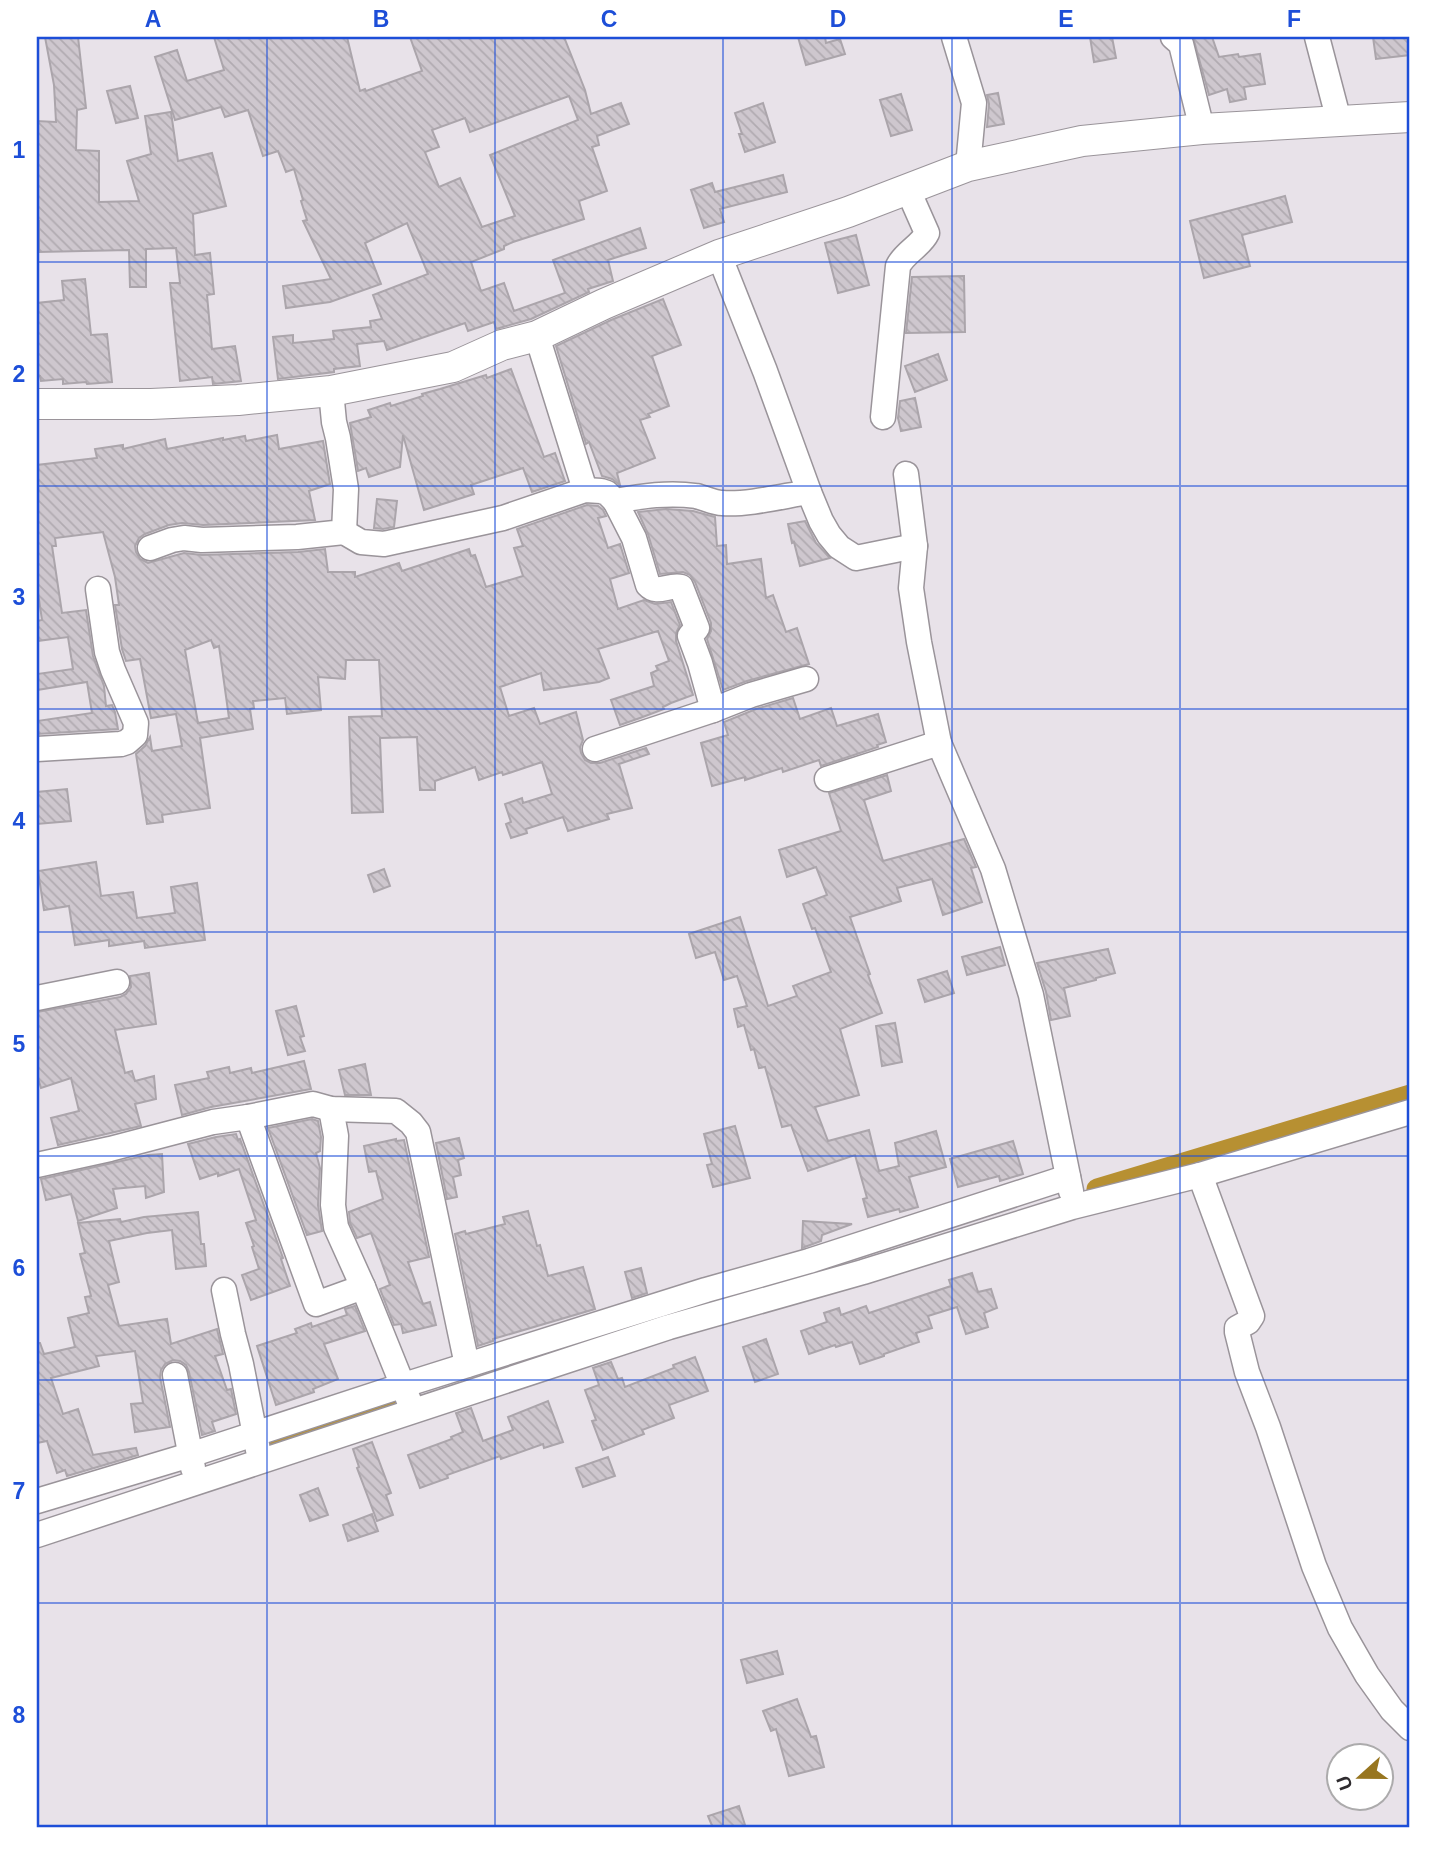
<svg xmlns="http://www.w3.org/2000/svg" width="1447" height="1865" font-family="Arial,sans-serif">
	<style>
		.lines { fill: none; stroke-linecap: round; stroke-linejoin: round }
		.canal { stroke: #b79032; stroke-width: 21 }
		.building { fill: url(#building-back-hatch); stroke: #aba5ab; stroke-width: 2; fill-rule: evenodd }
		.minor-casing { stroke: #9a949a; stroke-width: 27 }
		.tertiary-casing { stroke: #9a949a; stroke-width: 32 }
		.minor { stroke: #fff; stroke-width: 24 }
		.tertiary { stroke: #fff; stroke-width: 30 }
		.grid { fill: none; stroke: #1d4ed8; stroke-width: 2; stroke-opacity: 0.55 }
		.neatline { fill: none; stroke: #1d4ed8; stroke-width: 2.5 }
		.grid-label { font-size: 23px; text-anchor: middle; font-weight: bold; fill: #1d4ed8 }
	</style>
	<defs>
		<pattern id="building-back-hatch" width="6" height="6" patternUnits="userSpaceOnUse" patternTransform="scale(1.75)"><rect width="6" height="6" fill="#cec7ce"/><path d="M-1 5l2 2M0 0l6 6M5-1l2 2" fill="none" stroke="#b1abb1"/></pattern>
	</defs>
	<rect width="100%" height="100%" fill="#e8e2e9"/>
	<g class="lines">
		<g class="canal">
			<polyline points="1097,1189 1410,1095"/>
			<polyline points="273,1439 397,1405"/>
		</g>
	</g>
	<g class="building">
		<polygon points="45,37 78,37 86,108 77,110 76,150 99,151 99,202 139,201 127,161 151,154 145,116 171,112 178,161 212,153 226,206 193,214 195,255 210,253 214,294 207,295 212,349 235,346 241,381 213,384 212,377 180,381 170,283 180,283 176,248 146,249 146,287 130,287 129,250 39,252 39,221 37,221 37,121 56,122 54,85"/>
		<path d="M214 37H347L360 91 365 89 366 91 422 71 410 37H564L585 90 591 114 621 103 629 124 597 136 599 145 592 147 607 191 579 201 584 219 513 242 504 246V249L471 262 481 291 504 283 514 311 565 293 553 260 640 228 646 248 608 260 613 281 588 289 589 292 531 319 496 329 494 322 468 331 465 323 387 350 384 341 357 344 360 366 334 369V372L278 379 273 337 293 335V343L334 339 333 331 371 327 370 321 382 319 373 295 428 274 407 223 365 243 381 284 330 302 286 308 283 286 331 279 303 221 307 220 301 201 303 200 294 169 286 172 278 151 263 156 248 110 225 117 221 107 175 120 155 57 177 50 187 81 224 70ZM569 96 578 120 490 155 515 216 482 227 460 178 439 187 425 152 439 147 432 130 465 118 470 132Z"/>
		<polygon points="798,37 825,37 826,43 840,39 845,54 806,65"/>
		<polygon points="1090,37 1112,37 1116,58 1094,62"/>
		<polygon points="1193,37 1212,37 1219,57 1238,54 1239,57 1260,54 1265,84 1244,87 1246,99 1230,102 1227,89 1209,95"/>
		<polygon points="1373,37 1410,37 1410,55 1376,59"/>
		<polygon points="130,86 138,118 116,123 107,91"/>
		<polygon points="998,93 1004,124 987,127 989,104 987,95"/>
		<polygon points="901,94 912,130 891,136 880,100"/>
		<polygon points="763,103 775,142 745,152 739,134 742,134 735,113"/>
		<polygon points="783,175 787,192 720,209 724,222 704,228 691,190 712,183 715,192"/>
		<polygon points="1285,196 1292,222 1242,235 1250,266 1204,278 1190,221"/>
		<polygon points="856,235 869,285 838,293 825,243"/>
		<polygon points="964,276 965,332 906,333 912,277"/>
		<polygon points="85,279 91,335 107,334 112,382 87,384 86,382 63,384 63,379 41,381 40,376 37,376 37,303 64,300 62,281"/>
		<polygon points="663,299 681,345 652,356 669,406 648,414 650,417 640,420 655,458 617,473 620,485 612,479 602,476 589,442 586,444 556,346 611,320"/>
		<polygon points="938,354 947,380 915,392 905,366"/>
		<polygon points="511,369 544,457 555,453 565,481 532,492 523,468 471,485 474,494 424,510 403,435 400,467 369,477 366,468 358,471 350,423 371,417 368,410 390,403 391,406 423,396 422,394 440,389 486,375 487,378"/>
		<polygon points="915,398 921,427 901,431 898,418 900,401"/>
		<path d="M277 435 279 449 323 441 330 484 309 491 315 520 203 525 182 523 169 525 145 534 139 538 135 546 136 552 140 559 148 563 184 553 202 555 298 552 325 549 328 572H355V577L399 563 402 571 469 549 471 556 475 555 486 587 523 576 514 548 523 546 517 529 587 505 598 506 603 510 606 516 598 518 608 548 620 544 629 573 610 579 618 609 644 600 655 604 671 602 680 625 676 633V641L693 695 671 703 663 707 664 709 640 718 620 725 611 700 654 686 651 673 658 670 656 666 669 661 658 631 598 649 609 678 599 682 544 690 541 673 500 687 509 716 534 708 540 724 576 712 583 740 580 747 581 753 585 760 591 763H600L646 748 649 754 619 764 632 808 607 814 609 819 568 831 563 817 526 829 527 833 511 838 506 824 511 822 505 804 522 798 523 803 552 794 542 762 503 775 502 772 479 780 475 767 435 781V790H420L417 737 380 738 383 812 352 813 349 717 382 716 379 660H346L345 679 318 677 321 710 287 714 285 698 253 701 254 708 250 709 253 729 200 738 210 808 162 815 163 822 147 824 136 754 145 746 150 737 152 751 182 746 176 714 151 718 140 659 126 661 122 649 115 605H119L115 577 103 532 55 538 56 546H52L62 613 86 610 93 656 104 686 106 706 112 705 115 712 118 729 37 734V721L92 713 87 682 37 690V674L73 669 68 637 37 641V621L42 620 37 586V465L97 458 95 449 123 445V449L165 439 167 449 223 438V440L245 436 246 441ZM211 640 214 648 219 646 229 718 198 723 185 650Z"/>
		<polygon points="377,499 397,501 394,527 383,529 374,528"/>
		<polygon points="666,509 693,511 715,517 717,546 726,545 727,564 761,559 766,598 773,595 786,632 797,628 809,664 747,681 723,690 707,639 711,631 711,623 695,582 690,575 683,572 660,574 648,534 638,512"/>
		<polygon points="805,521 816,543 830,558 800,566 794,542 792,543 788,524"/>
		<polygon points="793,698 800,719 831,708 837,726 878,714 886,742 877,745 878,747 821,766 819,760 783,772 782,768 745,780 745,777 712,786 701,743 728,735 724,722 756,709"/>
		<polygon points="887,775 891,791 864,800 883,861 964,839 976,867 971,868 982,902 943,915 932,879 897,888 901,901 850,917 870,974 868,975 882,1013 840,1029 859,1095 815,1107 828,1141 869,1130 879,1171 899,1166 895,1143 936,1131 946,1167 909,1177 918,1207 900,1212 899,1209 868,1217 863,1199 867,1198 855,1155 808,1171 791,1125 782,1127 765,1067 759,1068 754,1049 751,1050 744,1025 738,1027 734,1009 747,1006 737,976 724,980 715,952 696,958 689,934 740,917 768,1006 797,996 793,986 831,972 815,928 812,929 803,904 827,895 816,867 787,877 779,850 841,831 829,793"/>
		<polygon points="67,789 71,821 37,824 37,792"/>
		<polygon points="96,862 101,896 133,892 137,918 175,913 171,887 197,883 205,940 145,948 144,941 109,946 109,940 75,945 69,906 44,910 38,871"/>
		<polygon points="384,869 390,886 374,892 368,875"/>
		<polygon points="1000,947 1005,965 967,975 962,957"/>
		<polygon points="1108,949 1115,973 1096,978 1096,980 1064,988 1070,1016 1051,1020 1046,992 1037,963"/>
		<polygon points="947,971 954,993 925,1002 918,980"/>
		<polygon points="149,973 156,1024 115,1030 125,1073 132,1071 135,1081 154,1076 156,1099 135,1104 141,1126 58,1145 51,1118 79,1111 71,1078 41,1088 37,1075 37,1012 120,997 126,994 131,987 130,976"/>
		<polygon points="296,1006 304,1036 300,1037 305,1051 288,1055 276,1011"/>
		<polygon points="895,1023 902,1062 882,1066 876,1026"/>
		<polygon points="304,1061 311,1089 211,1107 182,1115 175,1085 209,1078 207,1072 229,1067 230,1073 251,1068 252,1073"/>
		<polygon points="365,1064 371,1095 345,1095 339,1070"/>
		<polygon points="312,1119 318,1121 321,1137 320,1151 316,1153 320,1168 318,1205 322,1231 307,1235 268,1128"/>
		<polygon points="735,1126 750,1178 713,1187 707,1165 712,1164 704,1134"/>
		<polygon points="236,1134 238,1140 240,1139 283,1258 281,1259 290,1286 251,1300 242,1275 259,1269 252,1247 254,1246 246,1223 256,1220 239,1169 218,1176 218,1173 200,1179 188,1144 216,1137"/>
		<polygon points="459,1138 464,1158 458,1160 461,1175 453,1177 457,1197 447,1199 436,1143"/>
		<polygon points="396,1139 396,1141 404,1140 429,1257 408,1262 423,1304 430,1302 436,1325 403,1333 401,1324 394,1325 380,1289 390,1285 371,1233 357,1238 350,1223 349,1212 383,1199 376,1171 369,1172 364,1146"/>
		<polygon points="1013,1141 1023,1174 1000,1181 999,1176 958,1187 950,1159"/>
		<polygon points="162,1154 164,1192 146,1198 145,1186 113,1189 117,1208 78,1221 71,1194 46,1200 41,1179 148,1155"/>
		<polygon points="528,1211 537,1246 540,1245 548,1276 583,1267 595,1309 493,1339 493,1341 478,1346 455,1234 465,1231 466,1234 505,1224 503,1217"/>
		<polygon points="198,1212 201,1244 204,1244 206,1266 176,1269 172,1230 147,1233 109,1241 119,1282 108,1285 119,1326 167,1319 171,1344 217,1329 223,1354 215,1356 227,1390 231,1389 236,1414 212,1422 215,1431 202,1435 189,1372 186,1365 180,1361 173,1360 165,1364 161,1370 160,1377 170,1427 135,1432 131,1404 143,1403 135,1351 96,1356 99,1366 51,1378 63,1414 78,1409 93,1455 136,1448 138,1455 67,1476 65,1470 57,1473 47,1441 37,1443 37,1343 40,1343 44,1354 75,1347 68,1318 89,1313 85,1297 91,1296 80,1254 85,1253 78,1223 120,1219 121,1222 144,1217"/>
		<polygon points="803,1221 852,1224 822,1235 821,1241 802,1248"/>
		<polygon points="641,1268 647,1293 632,1298 625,1272"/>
		<polygon points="972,1273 978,1292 991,1289 997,1308 984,1313 988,1327 966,1334 957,1307 928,1316 932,1328 916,1333 919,1342 884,1354 884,1356 860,1364 852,1342 836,1347 835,1345 809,1354 801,1331 827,1322 824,1313 839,1308 841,1315 866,1306 869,1313 951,1286 949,1280"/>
		<polygon points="355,1306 365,1331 324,1344 338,1379 313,1389 314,1392 276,1405 257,1346 297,1333 295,1329 311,1323 312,1327 347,1315 345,1309"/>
		<polygon points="766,1339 778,1374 755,1382 743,1347"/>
		<polygon points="695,1357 708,1391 669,1405 674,1418 642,1430 644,1434 603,1450 592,1421 596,1420 585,1390 599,1385 593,1368 611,1362 618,1379 622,1378 625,1387 674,1368 673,1365"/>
		<polygon points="548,1401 563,1442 544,1448 543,1444 501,1459 500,1456 447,1475 448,1478 420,1488 408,1455 452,1439 451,1437 463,1432 456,1413 471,1408 483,1441 513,1430 508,1417"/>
		<polygon points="372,1442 391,1493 386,1495 393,1515 377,1521 357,1468 359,1467 353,1449"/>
		<polygon points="608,1457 615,1476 583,1487 576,1468"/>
		<polygon points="318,1488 328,1515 310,1521 300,1495"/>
		<polygon points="372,1514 378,1531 348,1541 343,1525"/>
		<polygon points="777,1651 783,1674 747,1683 741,1660"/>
		<polygon points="797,1699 811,1737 816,1736 824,1767 789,1776 776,1729 771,1731 763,1711"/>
		<polygon points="739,1806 745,1825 734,1828 713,1828 708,1816"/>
	</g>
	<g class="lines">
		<defs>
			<g id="minor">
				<polyline points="954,37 974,103 968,166"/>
				<polyline points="1173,37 1181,44 1202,129"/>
				<polyline points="1317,37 1339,121"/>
				<polyline points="719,255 765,371 809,492 821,521 829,535 839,547 856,558 915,546"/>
				<polyline points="537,336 585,490"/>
				<path d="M883 417 898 266C905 252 921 246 927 233L908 190"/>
				<polyline points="906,474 915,546 911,588 919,642 939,743 993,869 1031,995 1071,1191"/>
				<path d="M615 501 634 538 648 585C657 595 669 584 681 587L697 628 690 636 700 663 713 710 751 695 806 679"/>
				<path d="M344 532 361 542 384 544 503 518 585 490 601 491 607 493 615 501C642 496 669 492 696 496 705 498 714 503 722 503 748 505 783 496 809 492"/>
				<polyline points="150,548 172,540 184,538 202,540 297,537 344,532 346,489 338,438 334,422 331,391"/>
				<polyline points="37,749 121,744 127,742 135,735 136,723 113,670 107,652 98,589"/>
				<polyline points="595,749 713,710"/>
				<polyline points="827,779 939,743"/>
				<polyline points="37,998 117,982"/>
				<polyline points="331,1109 336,1136 333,1205 336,1227 363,1287 409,1401"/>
				<polyline points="248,1117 316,1304 363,1287"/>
				<polyline points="37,1165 110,1149 213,1122 248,1117 313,1104 331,1109 396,1111 411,1123 418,1132 467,1365"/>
				<polyline points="1200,1175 1252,1316 1248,1322 1237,1328 1237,1332 1247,1372 1268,1427 1314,1566 1340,1628 1367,1675 1392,1710 1410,1728"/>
				<polyline points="224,1290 233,1334 241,1364 258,1450"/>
				<polyline points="175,1375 193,1468"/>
				<polyline points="37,1501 190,1455 404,1385 706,1290 809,1261 1068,1177"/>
				<polyline points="37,1535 669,1327 863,1272 1072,1207 1200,1175 1410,1112"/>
			</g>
			<polyline id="tertiary" points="37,404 151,404 238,400 331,391 453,367 502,345 537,336 604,304 719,255 848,212 968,166 1082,141 1202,129 1410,117"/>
		</defs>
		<use href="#minor" class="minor-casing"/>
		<use href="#tertiary" class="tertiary-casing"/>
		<use href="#minor" class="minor"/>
		<use href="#tertiary" class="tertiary"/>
	</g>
	<path class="grid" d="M267 37V1828M495 37V1828M723 37V1828M952 37V1828M1180 37V1828M37 262H1410M37 486H1410M37 709H1410M37 932H1410M37 1156H1410M37 1380H1410M37 1603H1410"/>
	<rect width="1447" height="1865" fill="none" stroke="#ffffff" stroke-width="77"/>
	<g transform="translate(1360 1777) rotate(249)"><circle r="33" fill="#ffffff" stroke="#acabac" stroke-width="2"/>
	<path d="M0-5L12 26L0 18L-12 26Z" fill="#987620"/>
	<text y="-10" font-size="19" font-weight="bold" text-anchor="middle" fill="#2f2c2f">U</text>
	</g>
	<rect x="38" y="38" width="1370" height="1788" class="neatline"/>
	<g class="grid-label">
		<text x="153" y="27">A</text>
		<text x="381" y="27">B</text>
		<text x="609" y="27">C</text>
		<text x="838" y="27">D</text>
		<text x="1066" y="27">E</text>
		<text x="1294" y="27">F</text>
		<text x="19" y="158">1</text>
		<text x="19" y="382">2</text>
		<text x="19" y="605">3</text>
		<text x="19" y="829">4</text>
		<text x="19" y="1052">5</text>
		<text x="19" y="1276">6</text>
		<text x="19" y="1499">7</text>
		<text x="19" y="1723">8</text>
	</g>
</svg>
